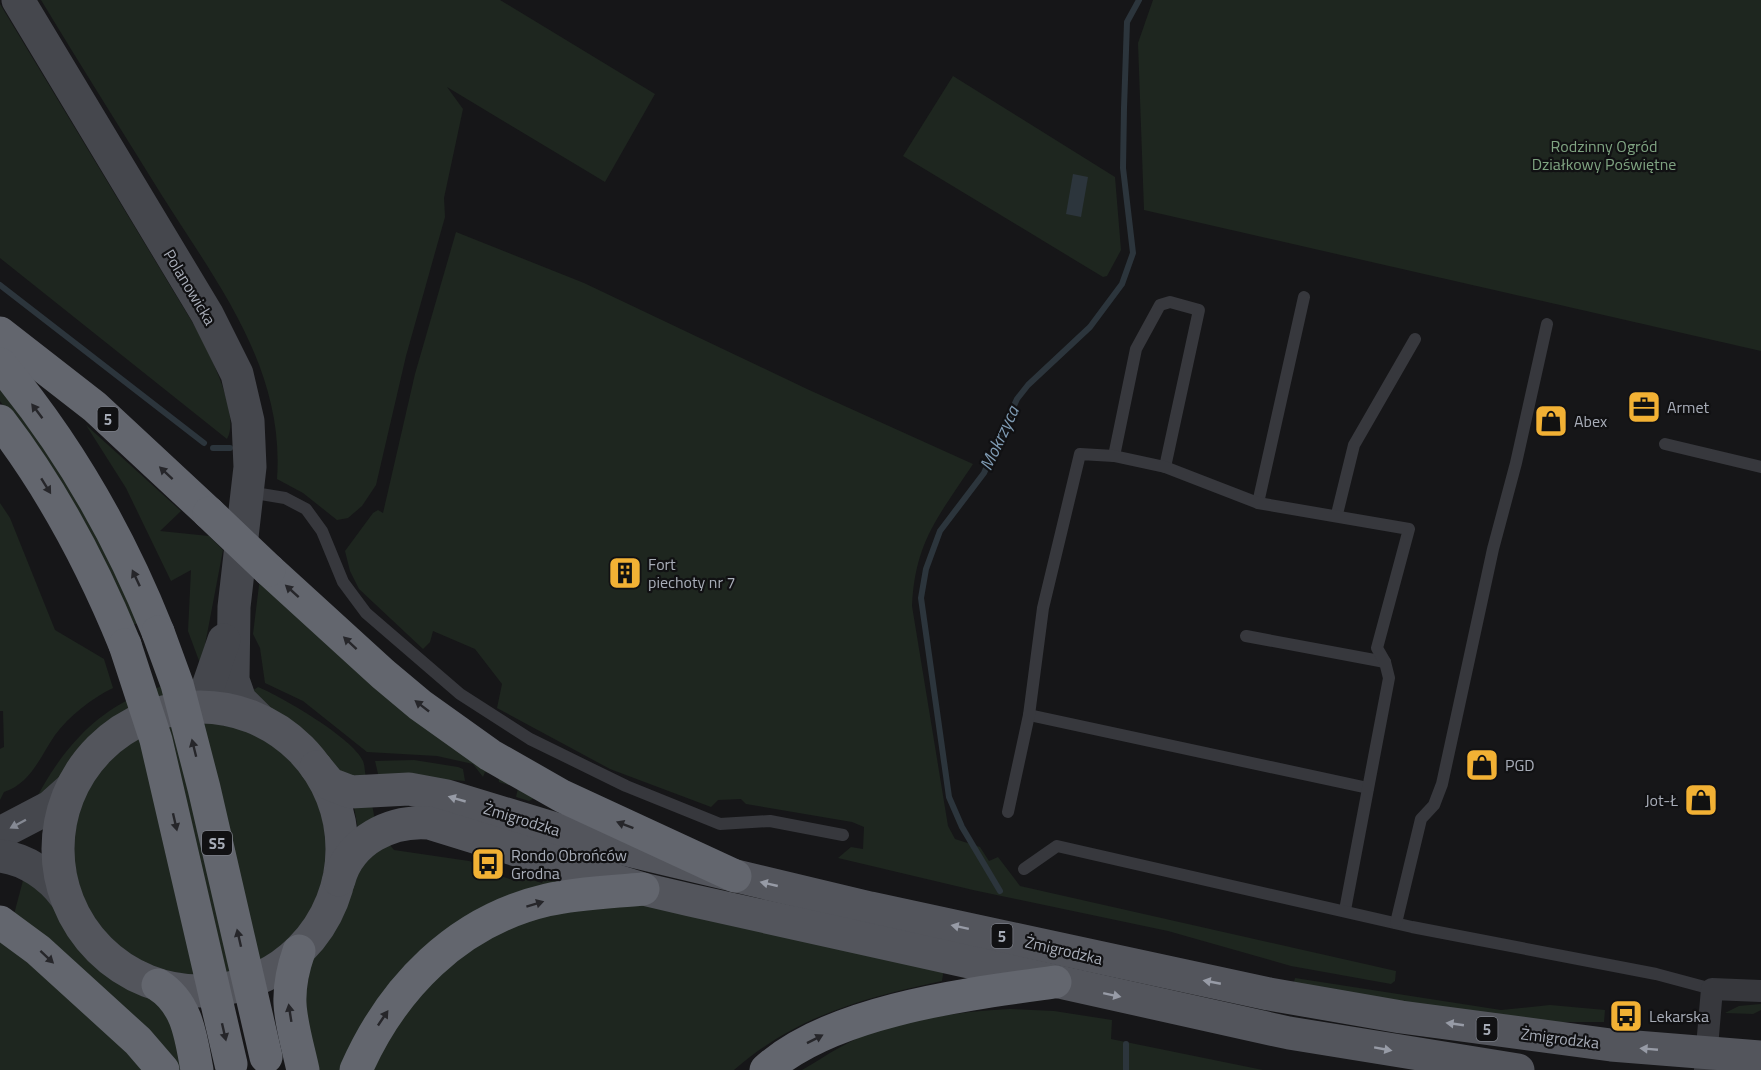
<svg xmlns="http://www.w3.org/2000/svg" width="1761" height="1070" font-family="'Titillium Web',sans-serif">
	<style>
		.green { fill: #1e261f }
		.water { fill: #2c353c }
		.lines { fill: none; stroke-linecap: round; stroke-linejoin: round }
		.stream { stroke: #2c353c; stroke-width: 6 }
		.lane { stroke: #37383d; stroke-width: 12 }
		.street { stroke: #37383d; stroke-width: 22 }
		.secondary { stroke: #45474d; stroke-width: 33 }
		.primary { stroke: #53555c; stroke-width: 33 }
		.highway { stroke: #63666e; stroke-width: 33 }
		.highway-bridge { stroke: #63666e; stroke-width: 33 }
		.oneway { fill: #26262a }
		.oneway2 { fill: #979ba6 }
		.oneway3 { fill: #858993 }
		.labels { text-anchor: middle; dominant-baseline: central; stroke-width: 4.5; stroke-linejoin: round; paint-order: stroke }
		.shield { fill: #111113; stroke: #7b7e86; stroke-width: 1.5 }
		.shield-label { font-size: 15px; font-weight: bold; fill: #a8adb8 }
		.park-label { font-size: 16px; fill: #7fa381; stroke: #111113 }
		.street-label { font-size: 16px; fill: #a8adb8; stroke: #111113 }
		.poi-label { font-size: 16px; fill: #a8adb8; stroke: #111113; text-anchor: start }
		.water-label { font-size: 18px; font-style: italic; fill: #7f9bb3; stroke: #111113 }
	</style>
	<rect width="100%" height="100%" fill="#161618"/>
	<g class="green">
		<path d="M41 0H500L655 94 605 182 447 87 463 109 444 198 445 217 406 356 376 485 362 506 348 518 337 520 303 493 277 479C285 368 217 283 161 194 121 129 80 65 41 0Z"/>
		<polygon points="1153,0 1761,0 1761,351 1144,210 1138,43"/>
		<path d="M0 4 203 340C213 363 240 416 227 439L0 258Z"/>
		<polygon points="953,76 1115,177 1121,250 1107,276 1103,277 903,156"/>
		<path d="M456 232 584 283 807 389 973 464C939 516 915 541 912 606L948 826 955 839 980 847 989 861 998 857 1020 886 1396 971 1395 981 1391 984 1291 966 1168 931 973 890 838 858 851 847 863 849 864 827 852 822 746 804 741 799 718 800 711 807 610 769 497 708 502 684 475 649 433 631 430 642 423 649 359 589 350 571 345 551 373 513 378 510 383 513 415 374Z"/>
		<polygon points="0,384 64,471 141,622 130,626 22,430 0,401"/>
		<polygon points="86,425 181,511 160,531 209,536 223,550 201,666 188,631 191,570 171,581 126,488"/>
		<path d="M0 503 10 518 55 630 104 659 113 688C92 698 69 716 55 735 40 757 31 783 4 792L0 800V749L4 747 3 711H0Z"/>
		<polygon points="260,577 536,797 529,801 516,797 518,788 499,782 498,776 485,772 483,777 473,764 437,756 367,752 303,701 265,683 260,648 253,634"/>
		<path d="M167 685 170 696 129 710 104 726 77 752 58 784 31 809C60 749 101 702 167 685Z"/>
		<path d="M258 687C282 697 353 738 363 761 365 766 365 774 366 779L336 771 316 744 299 728 260 704 249 693Z"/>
		<circle cx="200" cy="849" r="126"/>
		<polygon points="414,760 458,767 463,769 465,781 402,776 379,778 375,761"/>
		<polygon points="372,804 375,821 358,829 354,807"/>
		<polygon points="385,839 394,850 469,861 499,870 497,875 516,881 519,876 542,883 547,872 577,876 517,898 343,1070 314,1070 302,1016 312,958 340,917 355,870"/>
		<polygon points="25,873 54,900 66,927 96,964 118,981 156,1000 169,1011 188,1070 175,1070 13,918"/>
		<path d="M616 899 944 968 942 981C863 998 796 1016 734 1070H366L423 980 512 921Z"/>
		<polygon points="6,937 151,1070 0,1070 0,943"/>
		<polygon points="1295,978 1501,1010 1550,1005 1605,1010 1604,1022 1529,1022 1293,986"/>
		<polygon points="1761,1004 1761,1010 1753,1014 1725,1013 1739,1006"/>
		<path d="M1010 1009 1054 1011 1112 1020 1111 1039 1263 1070H802C826 1056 850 1039 876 1031 920 1018 964 1011 1010 1009Z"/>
	</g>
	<polygon class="water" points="1073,174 1088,177 1081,217 1066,214"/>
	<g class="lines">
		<g class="stream">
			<polyline points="0,285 204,443"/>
			<polyline points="213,448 230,448"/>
			<polyline points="1000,891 962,827 949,797 921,598 926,569 940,531 984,473 1017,399 1028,385 1090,327 1122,284 1133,253 1123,168 1124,108 1127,22 1139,0"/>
			<polyline points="1126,1044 1126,1070"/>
		</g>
		<g class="lane">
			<polyline points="1665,444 1761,467"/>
			<polyline points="1114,456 1136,349 1160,305 1170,302 1199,310 1165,467"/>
			<polyline points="249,492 285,498 306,509 322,531 343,582 366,613 460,694 530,739 626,786 720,824 770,821 843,835"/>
			<polyline points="1258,503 1304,297"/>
			<polyline points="1337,514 1354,445 1415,339"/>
			<polyline points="1246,636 1385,662"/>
			<polyline points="1029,715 1368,788"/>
			<polyline points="1008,812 1029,715 1043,608 1080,454 1114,456 1165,467 1258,503 1409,529 1377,648 1385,662 1389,678 1345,910"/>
			<polyline points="1024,869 1057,846 1412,927 1656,974 1712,989"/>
			<polyline points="1396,923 1421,819 1434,805 1442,784 1493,549 1516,463 1547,324"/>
		</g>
		<polyline class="street" points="1705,1070 1712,989 1761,991"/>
		<g class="secondary">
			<polyline points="18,0 207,314 237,374 248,421 250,467 234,607 233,680 240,700 259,719"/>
			<polyline points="186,707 199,702 205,695 224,640"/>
			<polyline points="0,833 50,807 69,790"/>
			<path d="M0 856C26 859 50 876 65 896"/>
		</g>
		<g class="primary">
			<circle cx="200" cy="849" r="142"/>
			<polyline points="316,767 330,784 351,792 409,789 447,796 615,847 870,908 1269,994 1401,1017 1611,1045 1761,1057"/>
			<path d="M339 880C350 840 391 820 429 823L643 889 690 900 1289 1033 1518 1070"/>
		</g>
		<g class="highway">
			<polyline points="0,333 95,407 209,513"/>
			<path d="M0 364C68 445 119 534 158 632"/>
			<path d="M0 421C53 490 92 564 125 645"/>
			<polyline points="269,570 383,674 420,705 490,755 562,796 735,876"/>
			<polyline points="0,922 38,950 138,1041 163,1070"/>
			<path d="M299 951C282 1000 292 1021 303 1070"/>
			<path d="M158 985C188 1004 191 1038 197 1070"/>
			<path d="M356 1070C392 988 457 921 547 900 578 893 611 892 643 889"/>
			<path d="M766 1070C832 1010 968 994 1055 982"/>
		</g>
		<g class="highway-bridge">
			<polyline points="209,513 269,570"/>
			<polyline points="158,632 177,684 204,788 266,1057"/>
			<polyline points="125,645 156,740 231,1064"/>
		</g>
	</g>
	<defs><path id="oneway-solid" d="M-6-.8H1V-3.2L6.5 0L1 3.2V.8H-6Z" transform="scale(1.5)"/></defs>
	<g class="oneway">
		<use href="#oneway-solid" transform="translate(37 411) rotate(-127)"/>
		<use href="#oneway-solid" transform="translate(166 473) rotate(-137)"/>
		<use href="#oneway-solid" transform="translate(46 486) rotate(58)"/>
		<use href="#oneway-solid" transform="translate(136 578) rotate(-115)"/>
		<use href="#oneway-solid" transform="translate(292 591) rotate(-138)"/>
		<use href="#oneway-solid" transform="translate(350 643) rotate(-137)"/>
		<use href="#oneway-solid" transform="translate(422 706) rotate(-142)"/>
		<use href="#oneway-solid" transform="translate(194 748) rotate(-104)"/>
		<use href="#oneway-solid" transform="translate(175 822) rotate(77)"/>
		<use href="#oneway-solid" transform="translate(625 825) rotate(-159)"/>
		<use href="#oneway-solid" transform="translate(535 904) rotate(-17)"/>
		<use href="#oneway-solid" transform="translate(239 938) rotate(-103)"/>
		<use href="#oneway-solid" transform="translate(47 957) rotate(43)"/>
		<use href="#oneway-solid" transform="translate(290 1013) rotate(-99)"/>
		<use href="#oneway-solid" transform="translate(383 1018) rotate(-56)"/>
		<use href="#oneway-solid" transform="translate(224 1032) rotate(77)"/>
		<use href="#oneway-solid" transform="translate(815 1039) rotate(-27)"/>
	</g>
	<g class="oneway2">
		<use href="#oneway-solid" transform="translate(457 799) rotate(-164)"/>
		<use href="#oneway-solid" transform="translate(769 884) rotate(-167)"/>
		<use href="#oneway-solid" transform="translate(960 927) rotate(-168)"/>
		<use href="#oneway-solid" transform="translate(1212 982) rotate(-169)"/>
		<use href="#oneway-solid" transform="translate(1112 995) rotate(12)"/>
		<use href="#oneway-solid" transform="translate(1455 1024) rotate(-172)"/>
		<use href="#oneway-solid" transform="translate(1383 1049) rotate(10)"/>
		<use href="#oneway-solid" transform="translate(1649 1049) rotate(-175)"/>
	</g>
	<use class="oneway3" href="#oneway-solid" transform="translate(18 824) rotate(152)"/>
	<defs>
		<symbol id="office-square" viewBox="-11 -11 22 22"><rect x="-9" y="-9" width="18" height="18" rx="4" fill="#f2b134" stroke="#111113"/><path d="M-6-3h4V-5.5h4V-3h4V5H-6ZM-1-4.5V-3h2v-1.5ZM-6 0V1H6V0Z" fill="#111"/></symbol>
		<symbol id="shop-square" viewBox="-11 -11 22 22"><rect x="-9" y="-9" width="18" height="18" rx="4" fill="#f2b134" stroke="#111113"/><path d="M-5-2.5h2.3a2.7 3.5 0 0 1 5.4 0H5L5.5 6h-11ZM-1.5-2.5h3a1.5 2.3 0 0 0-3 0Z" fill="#111"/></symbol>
		<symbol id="building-square" viewBox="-11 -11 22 22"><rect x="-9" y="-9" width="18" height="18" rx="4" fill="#f2b134" stroke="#111113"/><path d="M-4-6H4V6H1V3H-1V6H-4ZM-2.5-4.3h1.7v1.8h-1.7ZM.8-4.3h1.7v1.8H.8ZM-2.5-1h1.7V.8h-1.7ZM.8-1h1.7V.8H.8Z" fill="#111"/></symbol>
		<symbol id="bus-square" viewBox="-11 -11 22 22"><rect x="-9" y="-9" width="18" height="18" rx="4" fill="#f2b134" stroke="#111113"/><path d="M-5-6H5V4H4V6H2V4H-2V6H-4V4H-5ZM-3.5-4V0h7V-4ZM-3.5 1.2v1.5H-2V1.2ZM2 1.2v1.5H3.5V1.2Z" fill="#111"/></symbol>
	</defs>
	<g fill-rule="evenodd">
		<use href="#office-square" x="1625" y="388" width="38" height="38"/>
		<use href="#shop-square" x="1532" y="402" width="38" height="38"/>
		<use href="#building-square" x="606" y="554" width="38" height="38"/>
		<use href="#shop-square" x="1463" y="746" width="38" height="38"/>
		<use href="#shop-square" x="1682" y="781" width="38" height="38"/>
		<use href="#bus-square" x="469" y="845" width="38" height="38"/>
		<use href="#bus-square" x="1607" y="997" width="38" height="38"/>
	</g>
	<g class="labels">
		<g class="shield">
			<rect x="97.5" y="407" width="21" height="24" rx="4.5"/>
			<rect x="202" y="831" width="30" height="24" rx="4.5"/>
			<rect x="991.5" y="924" width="21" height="24" rx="4.5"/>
			<rect x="1476.5" y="1017" width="21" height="24" rx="4.5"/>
		</g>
		<g class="shield-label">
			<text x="108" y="419">5</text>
			<text x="217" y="843">S5</text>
			<text x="1002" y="936">5</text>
			<text x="1487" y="1029">5</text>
		</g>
		<g class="park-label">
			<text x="1604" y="146">Rodzinny Ogród<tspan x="1604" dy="18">Działkowy Poświętne</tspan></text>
		</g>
		<g class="street-label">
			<text transform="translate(190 287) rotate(59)">Polanowicka</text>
			<text transform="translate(522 819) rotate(17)">Żmigrodzka</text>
			<text transform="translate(1064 950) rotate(13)">Żmigrodzka</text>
			<text transform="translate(1560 1038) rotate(7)">Żmigrodzka</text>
		</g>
		<g class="poi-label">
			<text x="1667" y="407">Armet</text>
			<text x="1574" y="421">Abex</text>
			<text x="648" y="564">Fort<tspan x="648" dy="18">piechoty nr 7</tspan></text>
			<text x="1505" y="765">PGD</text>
			<text x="1678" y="800" text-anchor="end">Jot-Ł</text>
			<text x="511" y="855">Rondo Obrońców<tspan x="511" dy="18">Grodna</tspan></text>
			<text x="1649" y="1016">Lekarska</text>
		</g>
		<g class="water-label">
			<text transform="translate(999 438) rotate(-65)">Mokrzyca</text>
		</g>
	</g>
</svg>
